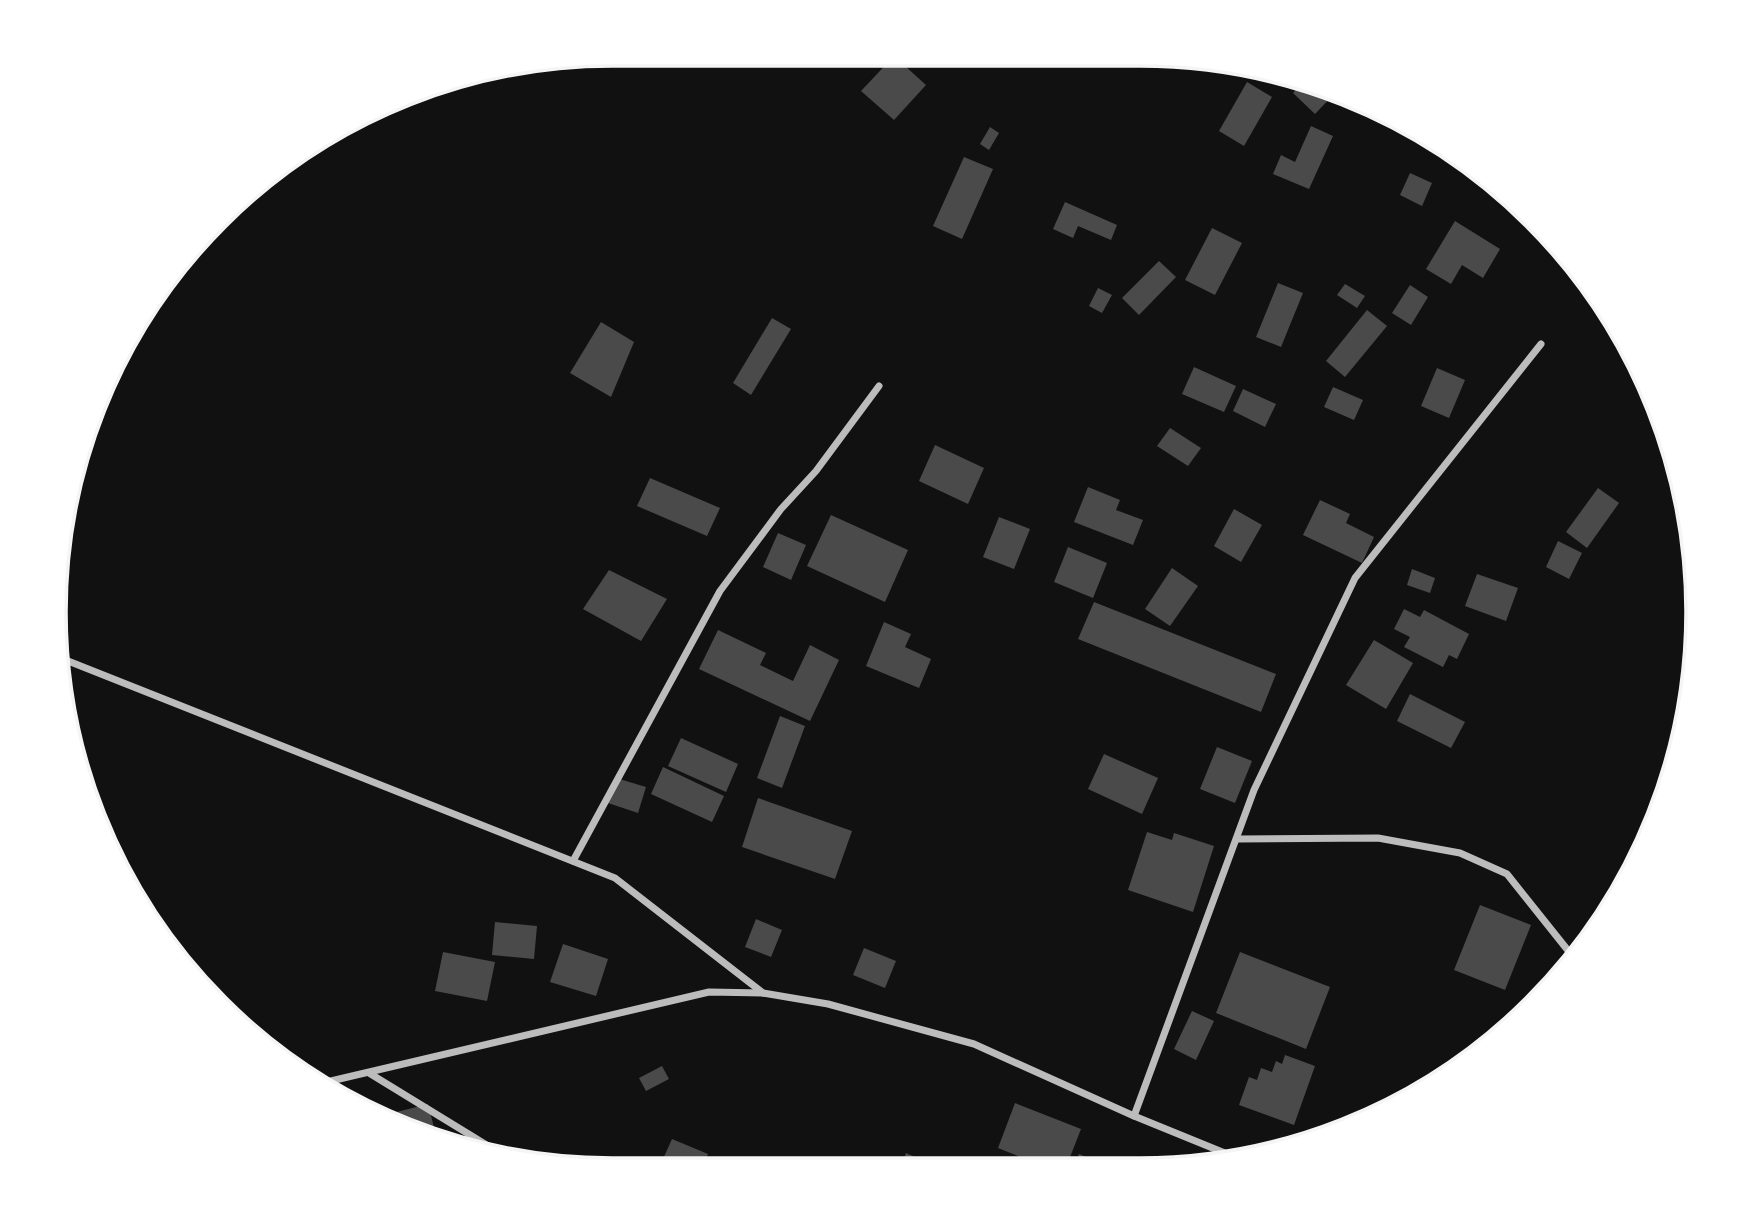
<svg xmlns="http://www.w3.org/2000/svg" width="1752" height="1224" font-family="'Sofia Sans Condensed',sans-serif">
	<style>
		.building { fill: #4a4a4a }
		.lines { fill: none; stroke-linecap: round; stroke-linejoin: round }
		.minor { stroke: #bcbcbc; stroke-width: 7 }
		.rim { fill: none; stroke: #f5f5f5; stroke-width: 3.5 }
	</style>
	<rect width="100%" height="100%" fill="#111"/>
	<g class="building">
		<polygon points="894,56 926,85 894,120 861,91"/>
		<polygon points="1247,82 1272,97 1244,146 1219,131"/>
		<polygon points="1302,83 1334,94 1315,114 1293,93"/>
		<polygon points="1311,126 1333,136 1309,189 1273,174 1281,155 1295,162"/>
		<polygon points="990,127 999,133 989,150 980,144"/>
		<polygon points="964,157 993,169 962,239 933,226"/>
		<polygon points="1410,173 1432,183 1422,206 1400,195"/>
		<polygon points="1065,202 1117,225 1111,240 1078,226 1073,238 1053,229"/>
		<polygon points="1455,221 1500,249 1483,278 1462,265 1451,284 1426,269"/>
		<polygon points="1212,228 1242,243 1215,295 1185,280"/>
		<polygon points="1159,261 1176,277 1139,315 1122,298"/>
		<polygon points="1278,283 1303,293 1281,347 1256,337"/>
		<polygon points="1345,284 1365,296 1357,308 1337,295"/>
		<polygon points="1410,285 1428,297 1411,325 1392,313"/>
		<polygon points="1098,288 1112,295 1102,313 1089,306"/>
		<polygon points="1367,310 1387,326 1345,377 1326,361"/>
		<polygon points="772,318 791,329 751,395 733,383"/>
		<polygon points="601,322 634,342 611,397 570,373"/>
		<polygon points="1194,367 1236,386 1224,412 1182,394"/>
		<polygon points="1437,368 1465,380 1449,418 1421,406"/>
		<polygon points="1333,387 1363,400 1354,420 1324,407"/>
		<polygon points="1243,389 1276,404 1265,427 1233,411"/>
		<polygon points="1170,428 1201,448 1188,466 1157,446"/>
		<polygon points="935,445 984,468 968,504 919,481"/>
		<polygon points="650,478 720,508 707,536 637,506"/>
		<polygon points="1088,487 1120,500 1116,510 1143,520 1133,545 1074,522"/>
		<polygon points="1598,488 1619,503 1587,548 1566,532"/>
		<polygon points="1320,500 1350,514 1346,523 1374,537 1362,563 1303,535"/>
		<polygon points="1234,509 1262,525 1241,562 1214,546"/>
		<polygon points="831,515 908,550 885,602 807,566"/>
		<polygon points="999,517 1030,529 1014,569 983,557"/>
		<polygon points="778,533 806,545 791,580 763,567"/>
		<polygon points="1558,541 1582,553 1569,579 1546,567"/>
		<polygon points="1068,547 1107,563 1093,598 1054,582"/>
		<polygon points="1172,568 1198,586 1170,626 1145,609"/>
		<polygon points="1412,569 1435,578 1430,593 1407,585"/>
		<polygon points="609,570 667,599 641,641 583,609"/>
		<polygon points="1477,574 1518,588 1506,621 1465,606"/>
		<polygon points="1094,602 1276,674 1261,712 1078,639"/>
		<polygon points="1404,609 1420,617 1424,610 1469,634 1457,659 1449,655 1443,667 1404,647 1410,637 1394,629"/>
		<polygon points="884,622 911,634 905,647 931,659 919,688 866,666"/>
		<polygon points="718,630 766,653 760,665 793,681 810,645 839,660 810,721 699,669"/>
		<polygon points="1374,640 1413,663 1386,709 1346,685"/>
		<polygon points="1410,694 1465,722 1451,748 1397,721"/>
		<polygon points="780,716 805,726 782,788 757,778"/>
		<polygon points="681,738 738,764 726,792 668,766"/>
		<polygon points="1217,747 1252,761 1235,803 1200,789"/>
		<polygon points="1104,754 1158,778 1142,814 1088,789"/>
		<polygon points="663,767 724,796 712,822 651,794"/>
		<polygon points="616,778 646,787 638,813 608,803"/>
		<polygon points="758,798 852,831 835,879 742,847"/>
		<polygon points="1147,832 1172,840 1174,833 1214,846 1193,912 1128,890"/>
		<polygon points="1480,905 1531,925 1505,990 1454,970"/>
		<polygon points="756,919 782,930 771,957 745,947"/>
		<polygon points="495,922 537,926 534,959 492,955"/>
		<polygon points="563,944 608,959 596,996 550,982"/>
		<polygon points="864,948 896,961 885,988 853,975"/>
		<polygon points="443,952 495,962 487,1001 435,991"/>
		<polygon points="1240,952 1330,987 1306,1049 1216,1013"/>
		<polygon points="1192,1011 1214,1021 1196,1060 1174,1049"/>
		<polygon points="1285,1055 1315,1066 1294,1125 1239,1105 1249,1077 1257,1080 1261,1068 1272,1072 1276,1061 1282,1064"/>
		<polygon points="662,1066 669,1079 646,1091 639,1078"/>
		<polygon points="1015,1103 1081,1129 1065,1170 1053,1170 998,1148"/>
		<polygon points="428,1104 437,1139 392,1124 389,1114"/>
		<polygon points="672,1139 708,1154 701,1170 658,1170"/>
		<polygon points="906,1153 931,1164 934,1158 960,1170 899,1170"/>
		<polygon points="1079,1154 1091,1159 1087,1170 1072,1170"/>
		<polygon points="631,1161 646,1170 626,1170"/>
	</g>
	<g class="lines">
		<g class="minor">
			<polyline points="63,659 615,878 763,993"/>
			<polyline points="1237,839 1378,838 1460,853 1507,874 1574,958"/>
			<polyline points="573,861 720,591 781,509 816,471 879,386"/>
			<polyline points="369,1073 511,1160"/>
			<polyline points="318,1084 709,992 763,993 828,1004 974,1044 1134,1116 1242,1160"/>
			<polyline points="1134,1116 1254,790 1355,578 1541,344"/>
		</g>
	</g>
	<path d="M0 0H1752V1224H0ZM612 66H1140A546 546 0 0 1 1686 612V612A546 546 0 0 1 1140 1158H612A546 546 0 0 1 66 612V612A546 546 0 0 1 612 66Z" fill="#fff" fill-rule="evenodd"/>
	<path class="rim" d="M612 66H1140A546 546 0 0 1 1686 612V612A546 546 0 0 1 1140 1158H612A546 546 0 0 1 66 612V612A546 546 0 0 1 612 66Z"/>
</svg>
